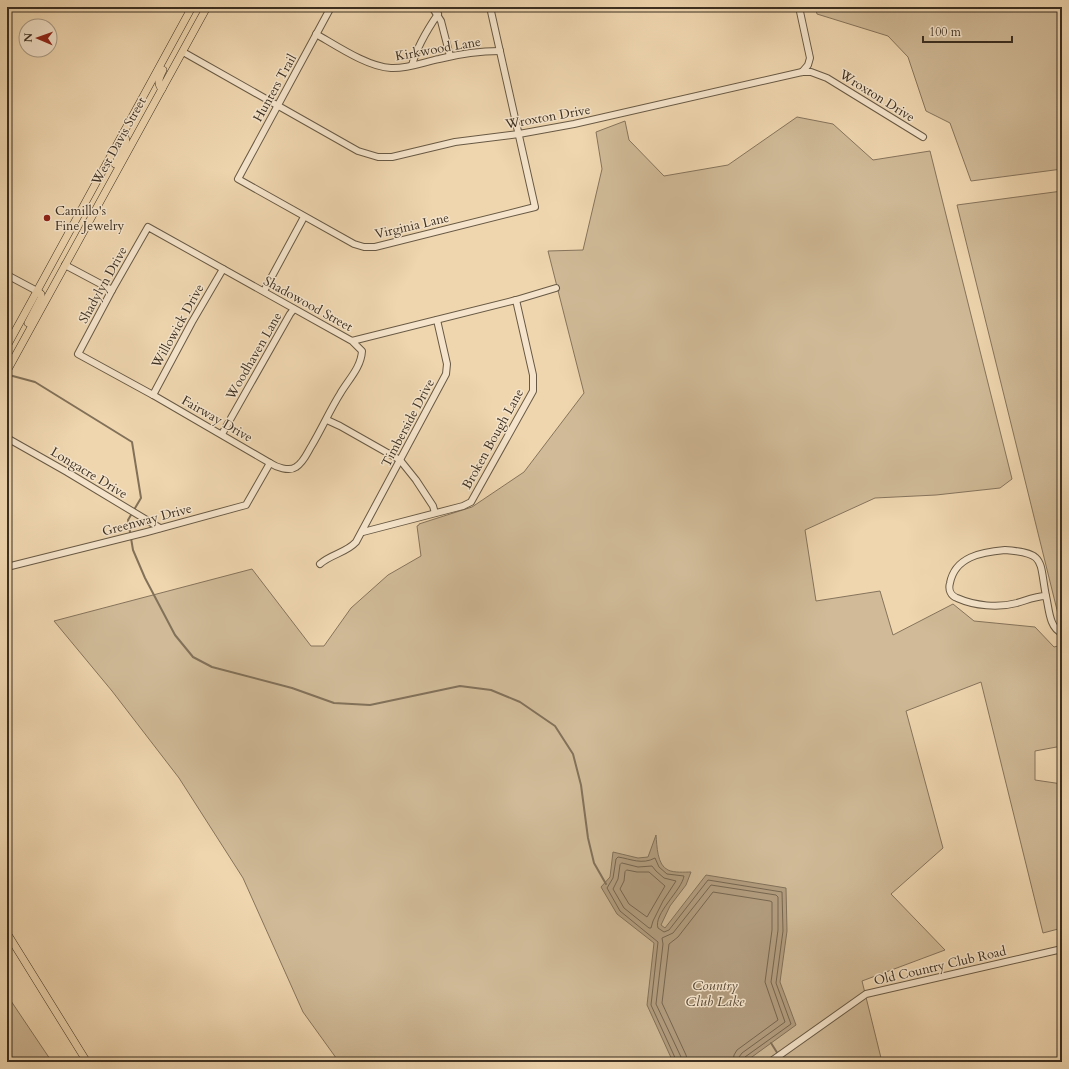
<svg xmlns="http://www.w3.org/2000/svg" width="1069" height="1069" font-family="Cardo,serif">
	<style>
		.green { fill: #d0ba97; stroke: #86745c }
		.water { fill: #b29d7f; stroke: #827159 }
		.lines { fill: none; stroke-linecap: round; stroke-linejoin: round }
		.shore { stroke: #766650; stroke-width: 1 }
		.stream { stroke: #827159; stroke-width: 2 }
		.minor-casing { stroke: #685944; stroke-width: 8 }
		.major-casing { stroke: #3b2f21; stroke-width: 8 }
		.minor { stroke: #f5e4cb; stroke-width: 6 }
		.major { stroke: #efd6af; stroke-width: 7 }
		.poi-dot { fill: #8f2418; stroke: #f5e4cb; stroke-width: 1.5 }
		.labels { text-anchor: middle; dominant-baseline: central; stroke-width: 3; stroke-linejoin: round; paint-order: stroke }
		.street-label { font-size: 13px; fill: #3b2f21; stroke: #f5e4cb }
		.poi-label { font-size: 13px; fill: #3b2f21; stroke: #f5e4cb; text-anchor: start }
		.water-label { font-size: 14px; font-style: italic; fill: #594a38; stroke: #f5e4cb }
	</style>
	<rect width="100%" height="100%" fill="#efd6af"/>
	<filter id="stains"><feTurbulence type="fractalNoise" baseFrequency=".005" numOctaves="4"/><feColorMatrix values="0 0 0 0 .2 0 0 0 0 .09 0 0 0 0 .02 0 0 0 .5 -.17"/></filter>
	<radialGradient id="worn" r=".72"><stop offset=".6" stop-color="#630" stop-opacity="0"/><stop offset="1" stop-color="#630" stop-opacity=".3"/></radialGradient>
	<g class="green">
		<polygon points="815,7 1062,7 1062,169 971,181 950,123 926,111 908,57 888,36 817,14"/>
		<polygon points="797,117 833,124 873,160 930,151 1012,479 1000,488 936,495 875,498 805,530 816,601 880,591 893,635 953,604 974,621 1035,627 1054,647 1062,645 1062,746 1035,751 1035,780 1062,784 1062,928 1043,933 981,682 906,711 943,848 891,894 945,950 862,981 882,1062 339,1062 303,1012 243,878 179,778 112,691 54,621 252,569 311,646 324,646 351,608 388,575 421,556 417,526 419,525 419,524 472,507 524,472 584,393 548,251 583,250 602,169 596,132 625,121 629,140 664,176 728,165"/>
		<polygon points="1062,191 1062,616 1058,614 957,205"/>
		<polygon points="7,995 52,1062 7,1062"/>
	</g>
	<path class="water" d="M656 835C657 846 657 865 668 870 674 873 685 872 691 872L686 885 670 906 661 925 665 928 706 875 786 888 787 931 780 982 796 1025 745 1062H673L647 1005 654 943 617 914 601 887 610 877 613 852 638 858 648 857Z"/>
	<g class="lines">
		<g class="shore">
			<polygon points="622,863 638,867 652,866 656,871 664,878 676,881 663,901 653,921 651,928 649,928 624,908 613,889 618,879 620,865"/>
			<polygon points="627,870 637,872 649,872 665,886 647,917 629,904 620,889 624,881 625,872"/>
			<path d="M677 1062 651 1005 658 942 620 911 607 888 613 878 616 859 618 857C631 859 642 865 655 858L659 867 667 874 684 876C682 890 653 914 658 928L664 932 669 930 708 880 782 892 783 931 776 983 791 1024 745 1057 744 1062"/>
			<polyline points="682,1062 681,1057 656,1004 663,944 662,938 673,933 711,885 776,895 778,897 778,930 771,982 785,1022 742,1053 739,1057 739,1062"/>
			<polyline points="688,1062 686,1055 662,1003 669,944 678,937 713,892 770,901 772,902 772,930 765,982 778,1020 737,1050 734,1055 733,1062"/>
		</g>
		<g class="stream">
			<polyline points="9,375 35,382 132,442 141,498 128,520 133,550 145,578 175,635 193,657 212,667 292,688 334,703 370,705 460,686 491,690 520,702 555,726 573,754 581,785 588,838 594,863 606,884"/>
			<polyline points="771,1043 783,1062"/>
		</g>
		<defs>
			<g id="minor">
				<polyline points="331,7 238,179 354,244 364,247 375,247 535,207 490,7"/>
				<polyline points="432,7 441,21 450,56"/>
				<polyline points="799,7 810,58 808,65 802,72"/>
				<path d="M316 34C337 46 368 67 391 68 407 69 424 62 439 59 459 54 480 51 500 51"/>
				<polyline points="183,52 358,151 378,157 392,157 455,142 519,134 574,124 802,72 811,72 827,78 923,137"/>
				<path d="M412 65C417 47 427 30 438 14"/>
				<polyline points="65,265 112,290"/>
				<polyline points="7,275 37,291"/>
				<polyline points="264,291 304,217"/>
				<path d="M352 341 362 351C361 368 348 380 340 394 330 410 322 428 312 445 307 453 304 462 296 467 289 472 276 467 270 463L153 395 78 354 112 290 148 227 352 341 516 300 556 288"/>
				<polyline points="153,395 192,322 223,269"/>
				<polyline points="327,420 340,426 400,460 416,480 433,506 435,513"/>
				<polyline points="222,434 290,314 294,309"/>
				<polyline points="7,438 67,472 160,528"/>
				<polyline points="363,532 463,506 471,502 533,391 533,375 516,300"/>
				<path d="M1005 550C1046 553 1039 560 1046 596 1036 596 1027 600 1017 603 998 608 975 606 957 598 951 596 948 590 950 583 955 557 981 552 1005 550Z"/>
				<path d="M320 564C331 554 346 553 356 542L446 374 447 364 437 320"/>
				<polyline points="7,567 147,532 246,505 270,463"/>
				<path d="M1046 596C1049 608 1049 628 1062 633"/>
				<polyline points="770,1062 866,994 1062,949"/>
			</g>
			<g id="major">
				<path d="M162 89C156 83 160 76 163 70"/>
				<path d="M115 164C119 155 131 142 123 134"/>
				<polyline points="28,323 41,298 41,294 37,291"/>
				<polyline points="7,346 192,7"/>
				<polyline points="7,371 207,7"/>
				<polyline points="7,933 87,1062"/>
			</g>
		</defs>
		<use href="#minor" class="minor-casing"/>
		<use href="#major" class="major-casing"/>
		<use href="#minor" class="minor"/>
		<use href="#major" class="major"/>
	</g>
	<circle class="poi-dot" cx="47" cy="218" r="4"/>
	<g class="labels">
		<g class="street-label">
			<text transform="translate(438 49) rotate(-10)">Kirkwood Lane</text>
			<text transform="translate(275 88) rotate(-61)">Hunters Trail</text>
			<text transform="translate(877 96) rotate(32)">Wroxton Drive</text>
			<text transform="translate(548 117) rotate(-10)">Wroxton Drive</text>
			<text transform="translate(119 141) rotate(-61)">West Davis Street</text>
			<text transform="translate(412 226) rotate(-13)">Virginia Lane</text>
			<text transform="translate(103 285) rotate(-61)">Shadylyn Drive</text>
			<text transform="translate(308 304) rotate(29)">Shadowood Street</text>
			<text transform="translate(178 326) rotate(-61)">Willowick Drive</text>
			<text transform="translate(254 356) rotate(-60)">Woodhaven Lane</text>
			<text transform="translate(217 419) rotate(30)">Fairway Drive</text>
			<text transform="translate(408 423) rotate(-62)">Timberside Drive</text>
			<text transform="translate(493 439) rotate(-61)">Broken Bough Lane</text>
			<text transform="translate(89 473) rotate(31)">Longacre Drive</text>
			<text transform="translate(147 520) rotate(-15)">Greenway Drive</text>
			<text transform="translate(940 966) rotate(-13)">Old Country Club Road</text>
		</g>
		<g class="poi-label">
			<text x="55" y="211">Camillo's<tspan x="55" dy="15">Fine Jewelry</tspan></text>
		</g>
		<g class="water-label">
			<text x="715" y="985">Country<tspan x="715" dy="16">Club Lake</tspan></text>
		</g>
	</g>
	<rect width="1069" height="1069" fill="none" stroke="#efd6af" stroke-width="24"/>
	<rect x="8" y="8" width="1053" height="1053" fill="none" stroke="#3b2f21" stroke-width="2"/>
	<rect x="12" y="12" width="1045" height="1045" fill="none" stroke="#3b2f21"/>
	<g transform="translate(38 38) rotate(272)"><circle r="19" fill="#f5e4cb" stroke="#ab9c87"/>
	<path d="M0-3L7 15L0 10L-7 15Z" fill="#8f2418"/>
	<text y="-6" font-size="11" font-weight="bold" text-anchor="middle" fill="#3b2f21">N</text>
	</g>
	<path d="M923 36v6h89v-6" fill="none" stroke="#3b2f21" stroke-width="2"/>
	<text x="929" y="36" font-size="12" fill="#3b2f21" stroke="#f5e4cb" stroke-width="3" paint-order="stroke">100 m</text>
	<rect width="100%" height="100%" filter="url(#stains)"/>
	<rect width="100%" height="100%" fill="url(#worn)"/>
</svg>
